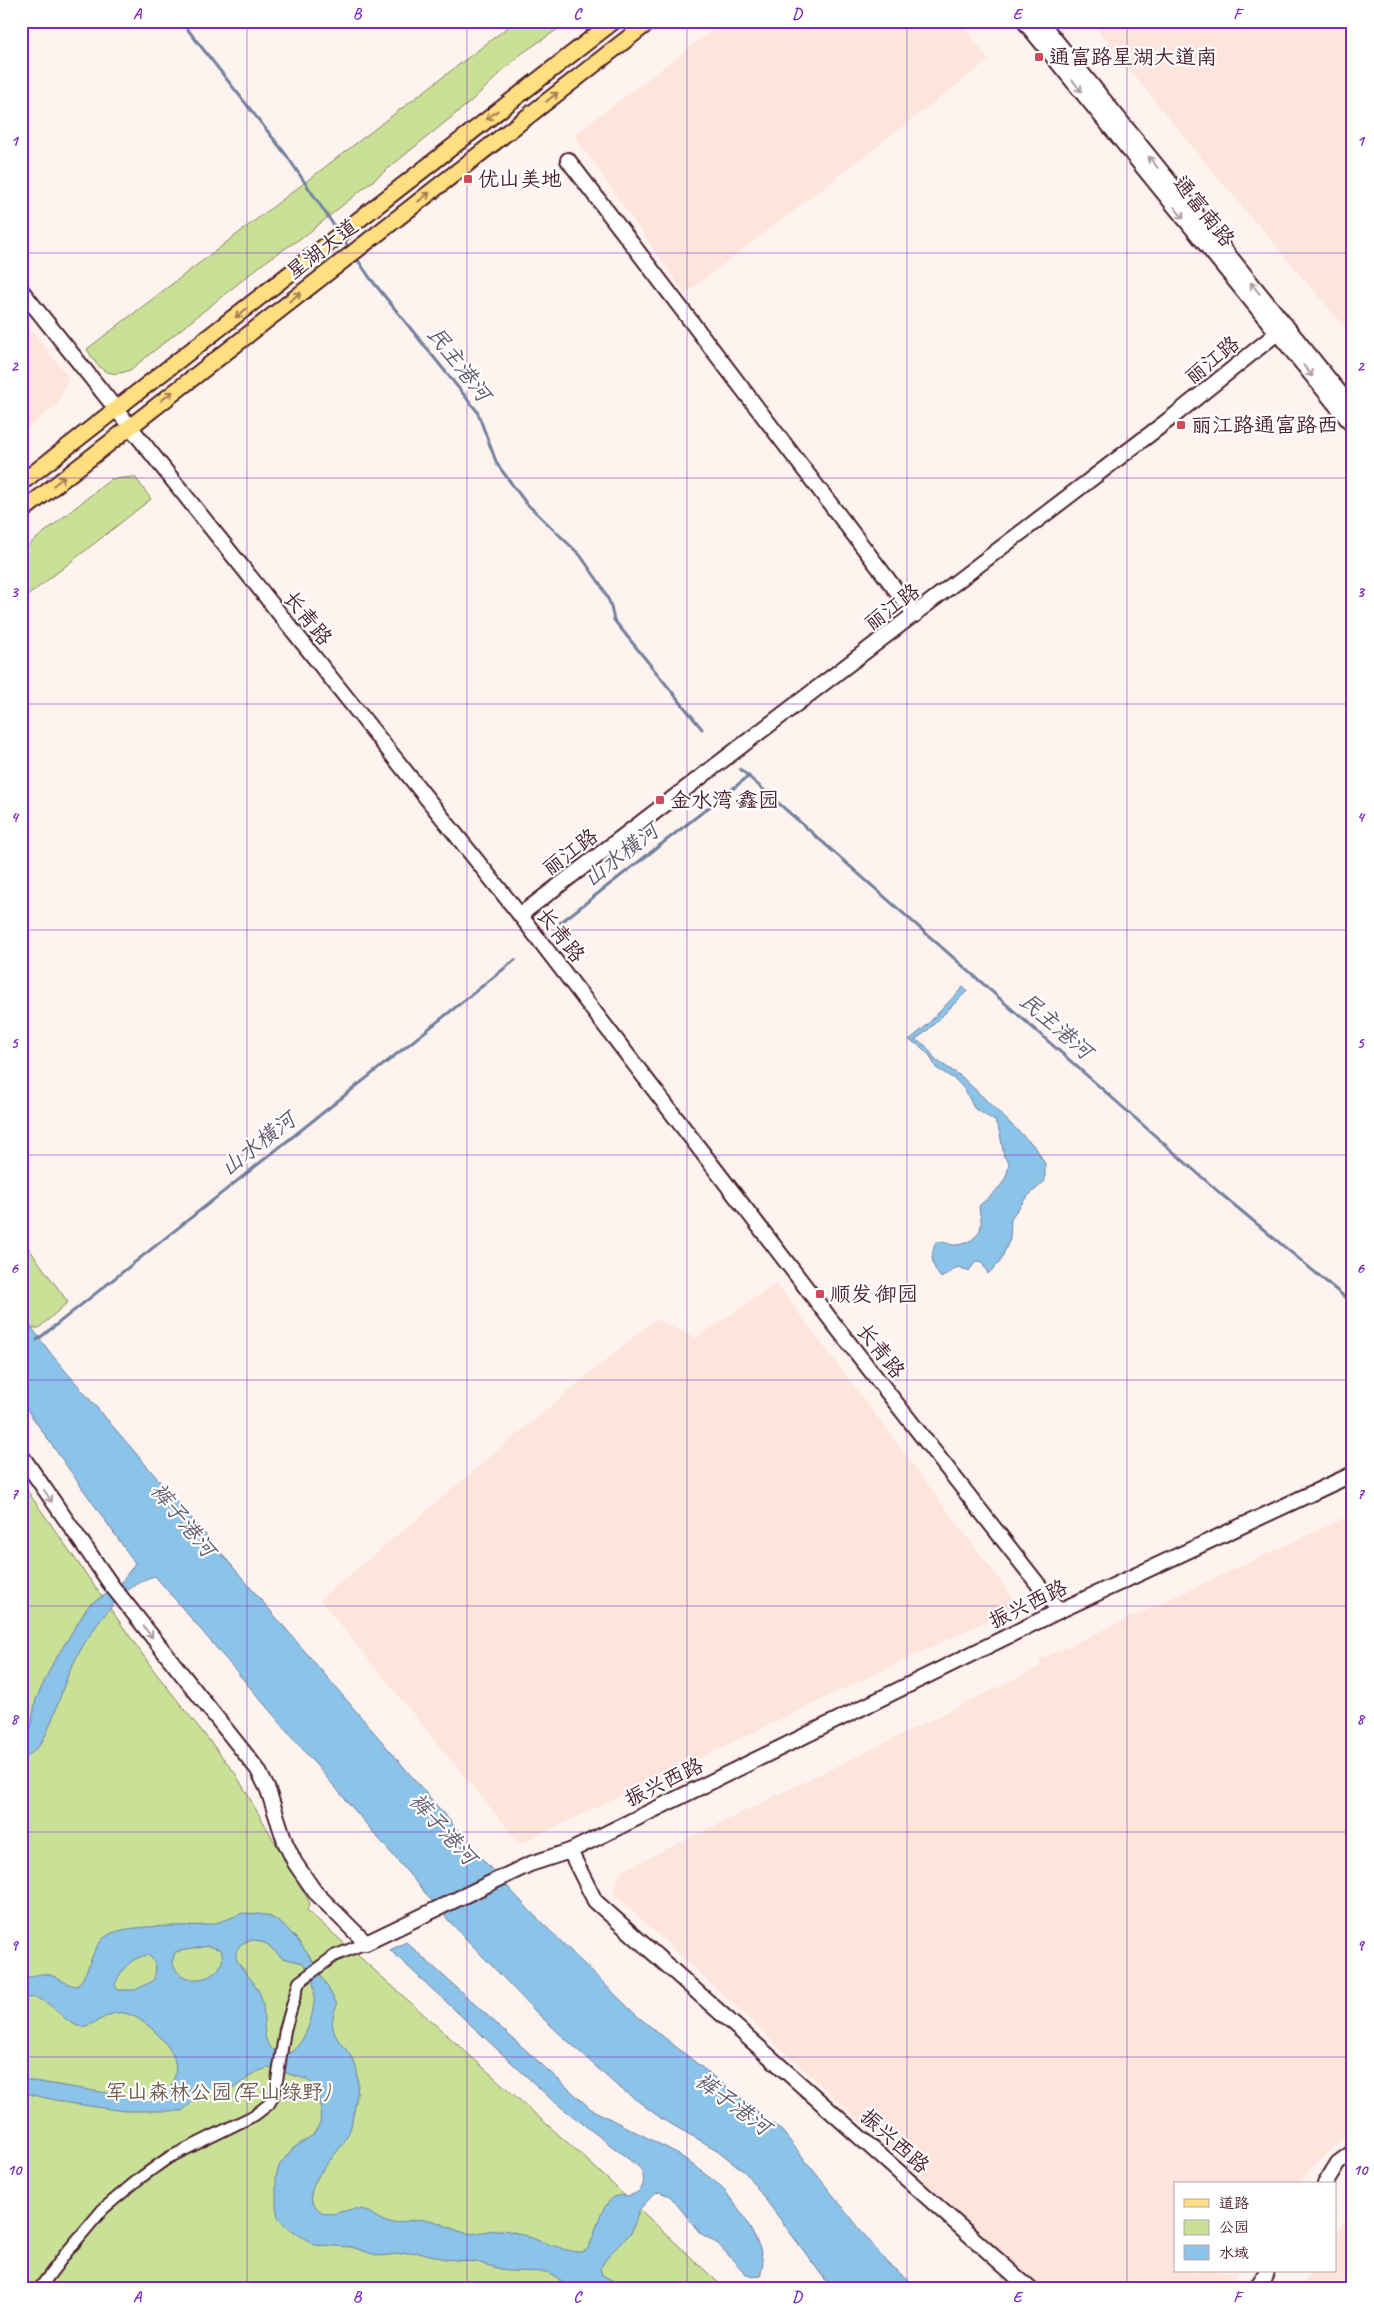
<svg xmlns="http://www.w3.org/2000/svg" width="1374" height="2310" font-family="Caveat,'LXGW WenKai TC',sans-serif">
	<style>
		.built { fill: #fde5dc }
		.green { fill: #c8e197; stroke: #898061 }
		.water { fill: #8bc3e9; stroke: #71819d; fill-rule: evenodd }
		.lines { fill: none; stroke-linecap: round; stroke-linejoin: round }
		.stream { stroke: #71819d; stroke-width: 3 }
		.street-casing { stroke: #4a1f2b; stroke-width: 14 }
		.secondary-casing { stroke: #4a1f2b; stroke-width: 18 }
		.primary-casing { stroke: #4a1f2b; stroke-width: 19 }
		.street { stroke: #fff; stroke-width: 10 }
		.secondary { stroke: #fff; stroke-width: 14 }
		.primary { stroke: #ffdf80; stroke-width: 15 }
		.oneway { stroke: #ae9aa0 }
		.oneway2 { stroke: #a47f56 }
		.grid { fill: none; stroke: #7b2cbf; stroke-width: 1; stroke-opacity: 0.55 }
		.poi-dot { fill: #d1495b; stroke: #fff; stroke-width: 2 }
		.labels { text-anchor: middle; dominant-baseline: central; stroke-width: 4.5; stroke-linejoin: round; paint-order: stroke }
		.poi-label { font-size: 21px; fill: #4a1f2b; stroke: #fff; text-anchor: start }
		.street-label { font-size: 21px; fill: #4a1f2b; stroke: #fff }
		.park-label { font-size: 21px; fill: #70594b; stroke: #fff }
		.water-label { font-size: 22px; font-style: italic; fill: #61586e; stroke: #fff }
		.neatline { fill: none; stroke: #7b2cbf; stroke-width: 2 }
		.grid-label { font-size: 16px; text-anchor: middle; font-weight: bold; fill: #7b2cbf }
	</style>
	<rect width="100%" height="100%" fill="#fef3ef"/>
	<filter id="ink" filterUnits="userSpaceOnUse"><feTurbulence type="fractalNoise" baseFrequency=".02" numOctaves="2"/><feDisplacementMap in="SourceGraphic" scale="10" xChannelSelector="R" yChannelSelector="G"/><feConvolveMatrix kernelMatrix="1 2 1 2 8 2 1 2 1" color-interpolation-filters="sRGB"/></filter>
	<g filter="url(#ink)">
		<g class="built">
			<polygon points="725,21 959,21 989,60 685,294 574,135"/>
			<polygon points="1090,21 1353,21 1353,325 1347,329 1212,171"/>
			<polygon points="21,317 68,377 57,405 21,433"/>
			<polygon points="776,1283 1017,1603 1015,1607 520,1844 320,1600 655,1319 697,1338"/>
			<polygon points="1353,1514 1353,2129 1314,2166 1299,2184 1175,2184 1175,2271 1239,2271 1227,2289 1041,2289 613,1893 620,1872 1042,1666 1039,1660"/>
			<polygon points="1353,2209 1353,2289 1300,2289 1311,2271 1335,2271 1335,2235"/>
		</g>
		<g class="green">
			<path d="M516 21H570L521 54 469 103 307 234 265 262 130 370C107 379 98 369 87 349Z"/>
			<polygon points="135,477 151,499 21,601 21,551 111,479"/>
			<path d="M21 1238 68 1302 39 1328C30 1329 26 1324 21 1318Z"/>
			<polygon points="21,1482 155,1672 235,1773 310,1903 307,1910 588,2161 725,2289 21,2289"/>
		</g>
		<g class="water">
			<path d="M963 987 967 991 927 1031 915 1040 925 1045 936 1060 962 1077 1036 1148 1045 1164V1181L1026 1198 1011 1218 1010 1239 1000 1262 988 1274 982 1262 976 1261 969 1271 958 1267 941 1278C931 1265 930 1257 936 1242 944 1241 947 1244 954 1245 966 1245 979 1238 981 1226 982 1220 979 1212 979 1206 995 1191 1007 1186 1009 1162L1004 1157 1000 1133 995 1121 974 1108 965 1090 956 1080 936 1068 930 1056 920 1046 909 1040 924 1028Z"/>
			<path d="M21 1313 52 1355 484 1861 531 1912 636 2015 782 2131 887 2263 920 2289H832L745 2172 717 2150 662 2119 616 2085 537 2013 449 1921 155 1576C120 1583 81 1644 68 1675 60 1695 53 1722 43 1740 38 1749 28 1755 21 1762V1740L31 1727 36 1699 53 1663 89 1605 119 1586 135 1563 21 1401Z"/>
			<path d="M243 1913C253 1914 262 1913 271 1917 300 1932 321 1976 337 2004 321 2042 353 2043 357 2072 360 2086 355 2107 352 2121 351 2129 347 2138 342 2145 333 2158 300 2190 315 2206 329 2223 342 2207 360 2209 372 2211 381 2224 394 2223 406 2222 416 2218 428 2220 442 2222 453 2231 467 2233 478 2235 490 2229 501 2230 518 2231 535 2240 551 2245 560 2247 576 2255 585 2251 594 2246 597 2209 613 2198 618 2194 625 2197 631 2195 645 2191 646 2179 640 2168L552 2100 390 1950 406 1942 591 2109 677 2153 722 2187 744 2216 760 2248 763 2264 760 2276 752 2277 746 2274 718 2244 700 2233 670 2196 659 2192 653 2195 640 2209 631 2233 609 2255 600 2268 602 2275 630 2289H561L562 2283 558 2278 547 2272 508 2271 476 2262 445 2259 419 2252 379 2256 351 2247 314 2245 284 2225 278 2217 276 2206V2177L279 2166 292 2149 313 2135 320 2123 321 2106 319 2096 316 2087 306 2079 268 2068 256 2072 234 2088 201 2094 182 2111H125L68 2103 21 2092V2079L144 2099C157 2100 163 2099 170 2088 174 2081 177 2071 175 2062 172 2045 145 2019 128 2014 109 2007 93 2030 78 2026 59 2020 48 1991 21 1999V1979C29 1978 37 1973 46 1974 58 1976 65 1985 77 1986 92 1971 90 1945 108 1935 127 1924 180 1927 203 1925 217 1924 230 1918 243 1913ZM256 1940 267 1944 282 1958 303 1963C308 1971 313 1979 314 1988 317 2007 306 2047 287 2054 253 2052 270 2016 260 1994 254 1980 242 1971 236 1958 235 1945 245 1940 256 1940ZM208 1946 221 1950C231 1978 182 1993 172 1962L175 1952ZM148 1955C157 1961 157 1972 153 1981L135 1990H118L115 1985C120 1970 132 1957 148 1955Z"/>
		</g>
		<g class="lines">
			<g class="stream">
				<polyline points="181,21 287,156 337,230"/>
				<polyline points="342,238 350,249"/>
				<polyline points="355,256 370,278 477,411 497,464 526,503 580,555 601,585 610,603 614,620 702,729"/>
				<polyline points="740,769 1221,1194 1353,1304"/>
				<polyline points="560,923 749,776"/>
				<polyline points="37,1340 515,960"/>
			</g>
			<defs>
				<polyline id="street" points="39,2289 66,2253 103,2209 140,2178 168,2158 255,2115 269,2104 275,2093 285,2030 299,1982 334,1956 366,1943"/>
				<g id="secondary">
					<polyline points="1024,21 1353,426"/>
					<polyline points="1040,21 1353,409"/>
					<polyline points="568,160 915,615"/>
					<polyline points="21,290 520,915 834,1324 1059,1611"/>
					<polyline points="520,915 1175,415 1277,333"/>
					<polyline points="21,1455 112,1586 258,1770 268,1790 285,1842 295,1863 315,1892 366,1943 530,1864 570,1851"/>
					<polyline points="1325,2184 1338,2163 1353,2152"/>
					<polyline points="1030,2289 595,1901 570,1851 1059,1611 1353,1474"/>
					<polyline points="1256,2289 1267,2271"/>
				</g>
				<g id="primary">
					<polyline points="21,483 614,21"/>
					<polyline points="21,512 650,21"/>
				</g>
			</defs>
			<use href="#street" class="street-casing"/>
			<use href="#secondary" class="secondary-casing"/>
			<use href="#primary" class="primary-casing"/>
			<use href="#street" class="street"/>
			<use href="#secondary" class="secondary"/>
			<use href="#primary" class="primary"/>
		</g>
		<defs><path id="oneway-shaft" d="M-6 0H5M1.5-3L5.5 0L1.5 3" fill="none" stroke-width="1.6" stroke-linecap="round" stroke-linejoin="round" transform="scale(1.25)"/></defs>
		<g class="oneway">
			<use href="#oneway-shaft" transform="translate(1077 86) rotate(51)"/>
			<use href="#oneway-shaft" transform="translate(1153 162) rotate(-129)"/>
			<use href="#oneway-shaft" transform="translate(1179 213) rotate(51)"/>
			<use href="#oneway-shaft" transform="translate(1255 288) rotate(-129)"/>
			<use href="#oneway-shaft" transform="translate(1308 371) rotate(51)"/>
			<use href="#oneway-shaft" transform="translate(48 1496) rotate(57)"/>
			<use href="#oneway-shaft" transform="translate(148 1632) rotate(51)"/>
		</g>
		<g class="oneway2">
			<use href="#oneway-shaft" transform="translate(552 97) rotate(-38)"/>
			<use href="#oneway-shaft" transform="translate(492 115) rotate(142)"/>
			<use href="#oneway-shaft" transform="translate(424 197) rotate(-38)"/>
			<use href="#oneway-shaft" transform="translate(295 297) rotate(-38)"/>
			<use href="#oneway-shaft" transform="translate(241 313) rotate(142)"/>
			<use href="#oneway-shaft" transform="translate(167 396) rotate(-38)"/>
			<use href="#oneway-shaft" transform="translate(59 481) rotate(-39)"/>
		</g>
	</g>
	<path class="grid" d="M247 21V2289M467 21V2289M687 21V2289M907 21V2289M1127 21V2289M21 253H1353M21 478H1353M21 704H1353M21 930H1353M21 1155H1353M21 1380H1353M21 1606H1353M21 1832H1353M21 2057H1353"/>
	<g class="poi-dot">
		<rect x="1034" y="52" width="10" height="10" rx="2.5"/>
		<rect x="463" y="174" width="10" height="10" rx="2.5"/>
		<rect x="1176" y="420" width="10" height="10" rx="2.5"/>
		<rect x="655" y="795" width="10" height="10" rx="2.5"/>
		<rect x="815" y="1289" width="10" height="10" rx="2.5"/>
	</g>
	<g class="labels">
		<g class="poi-label">
			<text x="1049" y="57">通富路星湖大道南</text>
			<text x="478" y="179">优山美地</text>
			<text x="1191" y="425">丽江路通富路西</text>
			<text x="670" y="800">金水湾·鑫园</text>
			<text x="830" y="1294">顺发·御园</text>
		</g>
		<g class="street-label">
			<text transform="translate(1204 211) rotate(51)">通富南路</text>
			<text transform="translate(322 249) rotate(-38)">星湖大道</text>
			<text transform="translate(1212 360) rotate(-39)">丽江路</text>
			<text transform="translate(892 607) rotate(-37)">丽江路</text>
			<text transform="translate(308 618) rotate(51)">长青路</text>
			<text transform="translate(570 852) rotate(-37)">丽江路</text>
			<text transform="translate(561 935) rotate(52)">长青路</text>
			<text transform="translate(881 1351) rotate(52)">长青路</text>
			<text transform="translate(1028 1604) rotate(-26)">振兴西路</text>
			<text transform="translate(664 1782) rotate(-26)">振兴西路</text>
			<text transform="translate(895 2141) rotate(42)">振兴西路</text>
		</g>
		<g class="park-label">
			<text x="218" y="2092">军山森林公园(军山绿野)</text>
		</g>
		<g class="water-label">
			<text transform="translate(459 364) rotate(52)">民主港河</text>
			<text transform="translate(621 855) rotate(-38)">山水横河</text>
			<text transform="translate(1056 1026) rotate(41)">民主港河</text>
			<text transform="translate(258 1144) rotate(-38)">山水横河</text>
			<text transform="translate(183 1520) rotate(51)">裤子港河</text>
			<text transform="translate(443 1829) rotate(48)">裤子港河</text>
			<text transform="translate(733 2104) rotate(37)">裤子港河</text>
		</g>
	</g>
	<rect width="1374" height="2310" fill="none" stroke="#fff" stroke-width="55"/>
	<rect x="1174" y="2182" width="162" height="90" fill="#ffffff" stroke="#b7a5aa"/>
	<rect x="1184" y="2199" width="25" height="8" fill="#ffdf80" stroke="#b7a5aa"/>
	<text x="1219" y="2208" font-size="15" fill="#4a1f2b">道路</text>
	<rect x="1184" y="2220" width="25" height="15" fill="#c8e197" stroke="#b7a5aa"/>
	<text x="1219" y="2232" font-size="15" fill="#4a1f2b">公园</text>
	<rect x="1184" y="2245" width="25" height="15" fill="#8bc3e9" stroke="#b7a5aa"/>
	<text x="1219" y="2258" font-size="15" fill="#4a1f2b">水域</text>
	<rect x="28" y="28" width="1318" height="2254" class="neatline"/>
	<g class="grid-label">
		<text x="137" y="19">A</text>
		<text x="357" y="19">B</text>
		<text x="577" y="19">C</text>
		<text x="797" y="19">D</text>
		<text x="1017" y="19">E</text>
		<text x="1237" y="19">F</text>
		<text x="14" y="146">1</text>
		<text x="1360" y="146">1</text>
		<text x="14" y="371">2</text>
		<text x="1360" y="371">2</text>
		<text x="14" y="597">3</text>
		<text x="1360" y="597">3</text>
		<text x="14" y="822">4</text>
		<text x="1360" y="822">4</text>
		<text x="14" y="1048">5</text>
		<text x="1360" y="1048">5</text>
		<text x="14" y="1273">6</text>
		<text x="1360" y="1273">6</text>
		<text x="14" y="1499">7</text>
		<text x="1360" y="1499">7</text>
		<text x="14" y="1724">8</text>
		<text x="1360" y="1724">8</text>
		<text x="14" y="1950">9</text>
		<text x="1360" y="1950">9</text>
		<text x="14" y="2175">10</text>
		<text x="1360" y="2175">10</text>
		<text x="137" y="2302">A</text>
		<text x="357" y="2302">B</text>
		<text x="577" y="2302">C</text>
		<text x="797" y="2302">D</text>
		<text x="1017" y="2302">E</text>
		<text x="1237" y="2302">F</text>
	</g>
</svg>
